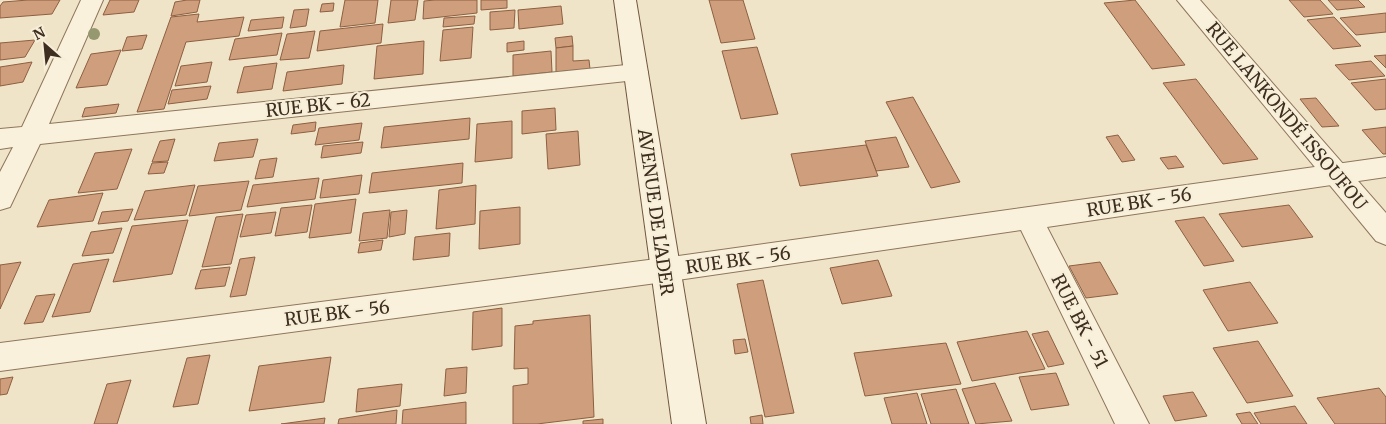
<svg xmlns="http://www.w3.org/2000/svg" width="1386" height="424" font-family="Merriweather,serif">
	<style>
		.building { fill: #cf9f7d; stroke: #8d5f41 }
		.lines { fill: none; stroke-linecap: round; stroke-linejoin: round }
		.minor-casing { stroke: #8d765c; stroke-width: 2 }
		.tertiary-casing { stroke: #8d765c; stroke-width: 2 }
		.secondary-casing { stroke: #6f573f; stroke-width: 2 }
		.minor { fill: #faf1dc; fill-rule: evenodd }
		.tertiary { fill: #faf1dc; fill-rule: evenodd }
		.secondary { fill: #faf1dc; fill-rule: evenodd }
		.tree { fill: #96986f }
		.labels { text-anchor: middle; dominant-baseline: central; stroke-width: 4; stroke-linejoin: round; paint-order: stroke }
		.street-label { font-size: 18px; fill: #3d2e20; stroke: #f7eed8 }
	</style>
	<rect width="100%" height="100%" fill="#f0e4c8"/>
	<g class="building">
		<polygon points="28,0 60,0 52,14 0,18 0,6 3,2"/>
		<polygon points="110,0 139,0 134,12 103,15"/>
		<polygon points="187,0 200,0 197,12 171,16 175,2"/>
		<polygon points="345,0 378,0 375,23 340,27"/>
		<polygon points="391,0 418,0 415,20 388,23"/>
		<polygon points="435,0 477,0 477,13 423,19 424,1"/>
		<polygon points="481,0 507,0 507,8 481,10"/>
		<polygon points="709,0 743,0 755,39 721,43"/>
		<polygon points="1135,0 1185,65 1152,69 1104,3"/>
		<polygon points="1289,0 1320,0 1333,14 1304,17"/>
		<polygon points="1328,0 1358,0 1365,7 1337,10"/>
		<polygon points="334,3 333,11 320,12 322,4"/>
		<polygon points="561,6 563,24 519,29 518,10"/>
		<polygon points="309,9 306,26 290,28 294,10"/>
		<polygon points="515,10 514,28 490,30 490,12"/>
		<polygon points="1386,13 1386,32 1356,35 1340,18"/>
		<polygon points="199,14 197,22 244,17 239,36 186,42 164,109 137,112 171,17"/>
		<polygon points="475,16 474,24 443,27 444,18"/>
		<polygon points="284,17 282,28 248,31 251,20"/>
		<polygon points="1334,17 1361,46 1333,49 1307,20"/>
		<polygon points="383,24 381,43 317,51 320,31"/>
		<polygon points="473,27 471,58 440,61 443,30"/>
		<polygon points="315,31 309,58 280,60 287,34"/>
		<polygon points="282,33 277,55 229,60 235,39"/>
		<polygon points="147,35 142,49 122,51 127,37"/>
		<polygon points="572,36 573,46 556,48 555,38"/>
		<polygon points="35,40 25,57 0,60 0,43"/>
		<polygon points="424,41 423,74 374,79 377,46"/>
		<polygon points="524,41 524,50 507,52 507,43"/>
		<polygon points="573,46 573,61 589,60 590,69 556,72 556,48"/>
		<polygon points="757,47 778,114 741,119 722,51"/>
		<polygon points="121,50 107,85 76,88 91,54"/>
		<polygon points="551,51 552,72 513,76 513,55"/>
		<polygon points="1386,55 1386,68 1374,56"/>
		<polygon points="1371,61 1385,76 1349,80 1335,65"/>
		<polygon points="32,62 23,82 0,86 0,67"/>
		<polygon points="212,62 207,82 175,86 181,66"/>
		<polygon points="277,63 272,89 237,93 244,67"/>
		<polygon points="344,65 342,84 283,91 287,72"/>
		<polygon points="1196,79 1258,159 1223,164 1163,83"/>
		<polygon points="1386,79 1386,109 1375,110 1351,83"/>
		<polygon points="211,86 207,99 168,104 172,90"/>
		<polygon points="913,97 960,182 931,188 886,102"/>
		<polygon points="1316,98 1339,126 1322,127 1300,99"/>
		<polygon points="119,104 116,113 82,117 85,108"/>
		<polygon points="555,108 556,130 522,134 522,111"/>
		<polygon points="470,118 469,139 381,148 384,127"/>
		<polygon points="512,121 512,158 475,162 477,124"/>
		<polygon points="316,122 315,131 291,134 293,125"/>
		<polygon points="362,123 359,140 315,145 319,128"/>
		<polygon points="1386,127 1386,154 1383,154 1362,130"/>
		<polygon points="578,131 580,165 548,169 546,134"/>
		<polygon points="1118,135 1135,160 1122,162 1106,137"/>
		<polygon points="896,137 909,167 876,171 865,141"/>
		<polygon points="175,139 168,161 152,162 160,141"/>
		<polygon points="258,139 253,157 214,161 219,143"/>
		<polygon points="363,142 361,153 321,158 323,146"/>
		<polygon points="866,145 878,176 800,186 791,154"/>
		<polygon points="132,149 117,189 78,193 95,153"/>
		<polygon points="1176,156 1184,167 1168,169 1160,158"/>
		<polygon points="277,158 273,177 255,179 260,160"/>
		<polygon points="168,162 164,173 148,174 152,163"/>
		<polygon points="463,163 462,183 369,193 372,173"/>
		<polygon points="362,175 359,194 320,198 323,180"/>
		<polygon points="319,178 315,199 247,207 253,185"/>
		<polygon points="249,181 241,210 189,216 198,186"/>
		<polygon points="195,185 186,215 134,220 145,191"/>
		<polygon points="476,185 475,224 436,229 439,190"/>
		<polygon points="103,193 93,221 37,227 49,200"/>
		<polygon points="356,199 351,233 309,238 315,204"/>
		<polygon points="312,205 307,232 275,236 281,208"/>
		<polygon points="1289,205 1313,237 1242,247 1219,214"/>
		<polygon points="520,207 520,244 479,249 480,211"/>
		<polygon points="133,209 128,221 98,224 102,212"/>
		<polygon points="390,210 387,238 359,241 363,213"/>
		<polygon points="407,210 405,234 389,237 391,212"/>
		<polygon points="276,212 271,233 240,237 246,215"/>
		<polygon points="243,214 231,264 202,267 216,217"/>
		<polygon points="1204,217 1234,261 1204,266 1175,221"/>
		<polygon points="188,220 172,274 113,282 132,226"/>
		<polygon points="122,228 113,253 82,256 91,232"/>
		<polygon points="450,233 449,256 413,260 415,237"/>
		<polygon points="383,240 381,250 358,253 360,243"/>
		<polygon points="255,257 246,295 230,297 240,259"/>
		<polygon points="109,259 90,312 52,317 73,264"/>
		<polygon points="878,260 892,296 842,304 830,268"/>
		<polygon points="21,262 0,309 0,265"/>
		<polygon points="1100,262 1118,294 1086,298 1069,266"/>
		<polygon points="230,267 225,286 195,289 201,270"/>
		<polygon points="763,280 794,413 765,417 737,284"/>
		<polygon points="1250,282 1278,323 1228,331 1203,290"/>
		<polygon points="55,294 43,322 24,324 36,296"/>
		<polygon points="502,308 502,346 472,350 473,312"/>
		<polygon points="590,315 594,417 537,424 513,424 513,386 528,384 528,368 514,369 515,326 533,324 533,321"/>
		<polygon points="1027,331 1045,369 972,381 957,342"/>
		<polygon points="1048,331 1064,364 1048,367 1032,334"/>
		<polygon points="745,339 748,352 735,354 733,340"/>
		<polygon points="1258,341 1293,396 1247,403 1213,348"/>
		<polygon points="946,343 961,384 865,396 854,353"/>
		<polygon points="210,355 198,404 173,407 187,358"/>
		<polygon points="331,357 324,402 249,411 259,366"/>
		<polygon points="467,367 466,393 444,396 446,369"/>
		<polygon points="1056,373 1069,405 1031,410 1019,377"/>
		<polygon points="13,377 7,394 0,395 0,379"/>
		<polygon points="131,380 117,424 94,424 107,384"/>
		<polygon points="995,383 1012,421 976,424 962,389"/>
		<polygon points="402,384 400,406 356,412 358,389"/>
		<polygon points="1379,388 1386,397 1386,424 1335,424 1317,398"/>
		<polygon points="956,389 969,424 931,424 921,394"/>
		<polygon points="1193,392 1207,416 1175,421 1163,396"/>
		<polygon points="917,393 927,424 892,424 884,398"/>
		<polygon points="466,402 466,424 402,424 403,410"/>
		<polygon points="1295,406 1307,424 1261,424 1254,413"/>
		<polygon points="397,410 396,424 338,424 339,419"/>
		<polygon points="1250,412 1258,424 1242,424 1236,414"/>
		<polygon points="762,415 763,424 751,424 750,417"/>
		<polygon points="325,418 324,424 281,424"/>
		<polygon points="603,419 603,424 583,424 583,421"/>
	</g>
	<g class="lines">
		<defs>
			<g id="minor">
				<polygon points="81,0 103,0 49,124 636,64 644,66 648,72 644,78 636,80 40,144 10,207 0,210 0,172 13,147 0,149 0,129 22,127"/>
				<polygon points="1386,157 1386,177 1047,227 1149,424 1115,424 1021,230 664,282 0,371 0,343 664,258"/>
			</g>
			<polygon id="tertiary" points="1177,0 1200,0 1386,213 1386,245 1376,241"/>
			<polygon id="secondary" points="614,0 636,0 706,424 672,424"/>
		</defs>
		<use href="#minor" class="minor-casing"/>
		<use href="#tertiary" class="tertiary-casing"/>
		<use href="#secondary" class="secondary-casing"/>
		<use href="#minor" class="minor"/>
		<use href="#tertiary" class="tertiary"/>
		<use href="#secondary" class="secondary"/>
	</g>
	<circle class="tree" cx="94" cy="34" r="6"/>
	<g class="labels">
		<g class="street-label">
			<text transform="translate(318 105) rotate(-6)">RUE BK - 62</text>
			<text transform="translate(1287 116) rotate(50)">RUE LANKONDÉ ISSOUFOU</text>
			<text transform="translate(1139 202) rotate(-9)">RUE BK - 56</text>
			<text transform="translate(656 212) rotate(82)">AVENUE DE L'ADER</text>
			<text transform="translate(738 260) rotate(-8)">RUE BK - 56</text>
			<text transform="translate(337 313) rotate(-7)">RUE BK - 56</text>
			<text transform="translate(1080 321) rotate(63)">RUE BK - 51</text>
		</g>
	</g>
	<g transform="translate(45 45) rotate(333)" stroke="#f7eed8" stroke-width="4" paint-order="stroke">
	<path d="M0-4L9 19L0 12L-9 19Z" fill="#3d2e20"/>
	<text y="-8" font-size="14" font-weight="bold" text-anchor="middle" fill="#3d2e20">N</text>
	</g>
</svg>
